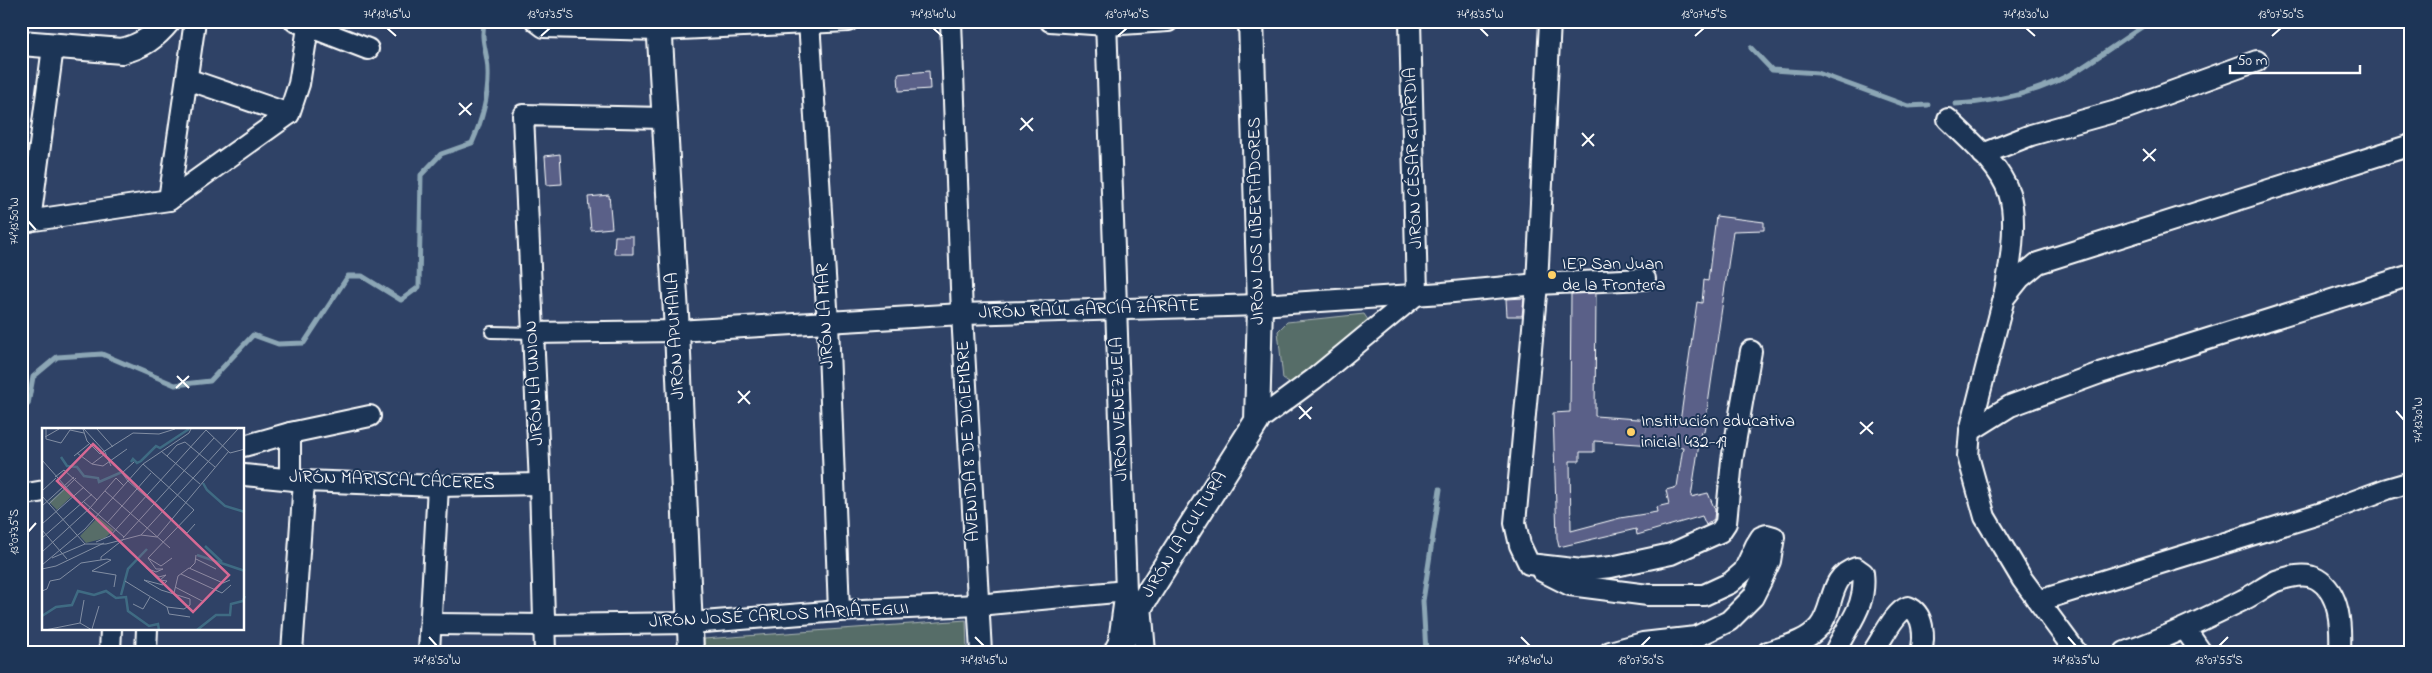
<svg xmlns="http://www.w3.org/2000/svg" width="2432" height="673" font-family="'Indie Flower',sans-serif">
	<style>
		.green { fill: #576d68; stroke: #abb6b4 }
		.lines { fill: none; stroke-linecap: round; stroke-linejoin: round }
		.stream { stroke: #8ca6b5; stroke-width: 5 }
		.building { fill: #5a6188; stroke: #fff; fill-rule: evenodd }
		.service-casing { stroke: #fff; stroke-width: 14 }
		.minor-casing { stroke: #fff; stroke-width: 24 }
		.tertiary-casing { stroke: #fff; stroke-width: 28 }
		.service { stroke: #1d3557; stroke-width: 10 }
		.minor { stroke: #1d3557; stroke-width: 20 }
		.tertiary { stroke: #1d3557; stroke-width: 24 }
		.ticks { fill: none; stroke: #fff; stroke-width: 2 }
		.poi-dot { fill: #ffd166; stroke: #1d3557; stroke-width: 2 }
		.labels { text-anchor: middle; dominant-baseline: central; stroke-width: 4; stroke-linejoin: round; paint-order: stroke }
		.street-label { font-size: 18px; fill: #fff; stroke: #1d3557 }
		.poi-label { font-size: 18px; fill: #fff; stroke: #1d3557; text-anchor: start }
		.inset-river { fill: none; stroke: #3f6b83; stroke-width: 2.5 }
		.inset-road { fill: none; stroke: #828ea3; stroke-width: 1 }
		.view { fill: #d76994; fill-opacity: 0.15; stroke: #d76994; stroke-width: 2.5 }
		.inset-edge { fill: none; stroke: #fff; stroke-width: 2.5 }
		.neatline { fill: none; stroke: #fff; stroke-width: 2 }
		.ticks-label { font-size: 12px; text-anchor: middle; fill: #fff }
	</style>
	<rect width="100%" height="100%" fill="#2f4266"/>
	<filter id="ink" filterUnits="userSpaceOnUse"><feTurbulence type="fractalNoise" baseFrequency=".02" numOctaves="2"/><feDisplacementMap in="SourceGraphic" scale="10" xChannelSelector="R" yChannelSelector="G"/><feConvolveMatrix kernelMatrix="1 2 1 2 8 2 1 2 1" color-interpolation-filters="sRGB"/></filter>
	<g filter="url(#ink)">
		<g class="green">
			<polygon points="1364,314 1370,323 1296,388 1283,379 1278,331 1287,322"/>
			<polygon points="966,620 967,652 704,652 704,639"/>
		</g>
		<g class="lines">
			<g class="stream">
				<polyline points="1751,48 1772,70 1818,73 1908,106 1928,105"/>
				<path d="M1955 104C1997 102 2041 92 2078 70 2103 54 2126 37 2151 21"/>
				<path d="M21 411 28 404 33 377 57 357 102 354 175 385 210 381 253 335 278 344 304 343 348 276H362L401 300 419 287 421 175 441 154 472 143C482 120 489 97 488 71 488 53 479 39 485 21"/>
				<polyline points="1426,652 1423,601 1440,489"/>
			</g>
		</g>
		<g class="building">
			<polygon points="929,71 930,89 899,91 898,74"/>
			<polygon points="560,154 562,184 547,185 545,156"/>
			<polygon points="609,195 612,228 591,230 588,197"/>
			<path d="M1716 216 1764 222V230L1733 231 1704 432 1701 431 1691 497 1708 493 1715 510 1714 519 1706 525 1702 516 1637 535 1636 529 1559 547 1557 538 1553 413 1570 412 1571 294 1596 293 1595 416 1680 422 1697 302 1702 303 1704 280 1708 281ZM1594 441 1683 447 1677 487 1666 490 1669 504 1656 507 1657 512 1620 518 1571 531 1570 461H1580V452H1594Z"/>
			<polygon points="615,236 633,236 633,254 614,254"/>
			<polygon points="1524,298 1522,316 1507,316 1506,299"/>
		</g>
		<g class="lines">
			<defs>
				<polyline id="service" points="491,332 532,333"/>
				<g id="minor">
					<polyline points="295,21 368,49"/>
					<polyline points="536,21 544,27 659,30 848,21"/>
					<polyline points="809,21 828,323 839,611"/>
					<polyline points="951,21 962,314 981,652"/>
					<polyline points="1050,21 1106,25 1168,21"/>
					<polyline points="1106,21 1126,591 1119,641"/>
					<polyline points="1550,21 1537,284 1515,523 1520,545 1529,564 1582,570 1611,567 1671,554 1720,532 1726,523 1732,460 1751,351"/>
					<polyline points="187,79 289,114"/>
					<path d="M1948 119C1970 141 1999 164 2009 193 2018 220 2010 269 2004 296"/>
					<polyline points="1983,154 2031,135 2124,109 2257,61"/>
					<polyline points="169,200 195,21"/>
					<polyline points="30,221 53,47"/>
					<polyline points="21,222 169,200 289,114 299,84 309,21"/>
					<polyline points="532,333 677,331 962,314 1260,305 1443,293 1537,284 1645,279"/>
					<polyline points="1257,421 1314,379 1417,294 1410,21"/>
					<polyline points="1970,431 2010,406 2100,373 2411,275"/>
					<polyline points="244,446 290,433"/>
					<polyline points="244,475 304,481 438,486 540,484"/>
					<polyline points="290,478 290,433 370,416"/>
					<polyline points="21,495 44,491"/>
					<polyline points="1542,571 1570,585 1648,595 1704,595 1730,583 1744,571 1756,545 1761,537 1767,535 1774,537 1770,561 1761,581 1753,597 1729,621 1696,637 1643,643 1610,652"/>
					<polyline points="2040,603 2048,598 2325,512 2387,489 2411,482"/>
					<polyline points="1141,605 1145,652"/>
					<polyline points="432,624 546,625 691,623 839,611 978,605 1126,591"/>
					<polyline points="2185,629 2201,652"/>
					<polyline points="110,652 111,629"/>
					<polyline points="146,652 147,629"/>
					<polyline points="292,652 304,481"/>
					<polyline points="429,652 438,486"/>
					<polyline points="545,652 540,484 523,115 663,118"/>
					<path d="M1768 652C1786 646 1806 642 1819 627 1835 608 1828 576 1856 568L1863 573C1867 607 1848 623 1835 652"/>
					<path d="M1873 652C1883 638 1894 612 1908 607 1924 613 1925 637 1921 652"/>
					<polyline points="2076,652 2022,579 1985,517 1968,456 1970,431 2004,298 2020,278 2038,263 2411,145"/>
					<path d="M2125 652C2166 638 2204 619 2243 600 2254 595 2265 586 2276 581 2288 577 2305 572 2317 579 2341 593 2341 628 2340 652"/>
				</g>
				<g id="tertiary">
					<polyline points="659,21 677,331 691,652"/>
					<path d="M21 43 122 51C142 46 155 37 168 21"/>
					<polyline points="1116,652 1141,605 1257,421 1260,305 1251,21"/>
				</g>
			</defs>
			<use href="#service" class="service-casing"/>
			<use href="#minor" class="minor-casing"/>
			<use href="#tertiary" class="tertiary-casing"/>
			<use href="#service" class="service"/>
			<use href="#minor" class="minor"/>
			<use href="#tertiary" class="tertiary"/>
		</g>
	</g>
	<path class="ticks" d="M387 28 396 36M933 28 942 36M1480 28 1488 36M2026 28 2035 36M541 36 550 28M1118 36 1127 28M1695 36 1704 28M2272 36 2281 28M459 103 471 115M459 115 472 103M1021 118 1033 131M1020 130 1033 118M1582 133 1594 146M1582 146 1594 134M2143 149 2155 161M2143 161 2156 149M28 221 36 230M177 376 189 388M176 388 189 376M738 391 750 404M738 403 750 391M1299 406 1311 419M2396 411 2404 420M1299 419 1312 407M1860 422 1873 434M1860 434 1873 422M28 532 36 523M429 637 437 646M975 637 984 646M1521 637 1530 646M2068 637 2076 646M1641 646 1650 637M2219 646 2228 637"/>
	<g class="poi-dot">
		<circle cx="1552" cy="275" r="5"/>
		<circle cx="1631" cy="432" r="5"/>
	</g>
	<g class="labels">
		<g class="street-label">
			<text transform="translate(1414 158) rotate(-92)">JIRÓN CÉSAR GUARDIA</text>
			<text transform="translate(1257 221) rotate(-91)">JIRÓN LOS LIBERTADORES</text>
			<text transform="translate(1089 310) rotate(-2)">JIRÓN RAÚL GARCÍA ZÁRATE</text>
			<text transform="translate(826 316) rotate(-93)">JIRÓN LA MAR</text>
			<text transform="translate(676 336) rotate(-93)">JIRÓN APUMAILA</text>
			<text transform="translate(535 383) rotate(-93)">JIRÓN LA UNION</text>
			<text transform="translate(1120 409) rotate(-92)">JIRÓN VENEZUELA</text>
			<text transform="translate(969 441) rotate(-93)">AVENIDA 8 DE DICIEMBRE</text>
			<text transform="translate(392 481) rotate(2)">JIRÓN MARISCAL CÁCERES</text>
			<text transform="translate(1185 535) rotate(-58)">JIRÓN LA CULTURA</text>
			<text transform="translate(779 616) rotate(-3)">JIRÓN JOSÉ CARLOS MARIÁTEGUI</text>
		</g>
		<g class="poi-label">
			<text x="1562" y="265">IEP San Juan<tspan x="1562" dy="21">de la Frontera</tspan></text>
			<text x="1641" y="422">Institución educativa<tspan x="1641" dy="21">inicial 432-19</tspan></text>
		</g>
	</g>
	<g transform="translate(42 428)">
		<rect width="202" height="202" fill="#2f4266"/>
		<path d="M22 61 30 68 15 82 7 74ZM56 89 72 102 63 110 44 115 38 108Z" fill="#576d68"/>
		<path class="inset-river" d="M19 29 25 38 35 39 42 48 56 50 57 54 80 44M89 34 91 31 95 35 99 33 114 18 118 20 147 1M161 55 165 62 183 78 203 84M163 118 180 134M155 127 203 143M79 167 86 141 105 121M0 188 14 179 30 177 36 163 52 167 64 163 74 170 84 169 86 183 107 198 116 196 117 202M155 202 174 187H188L189 176 201 173 203 168"/>
		<path class="inset-road" d="M4 1V11L19 15 28 2 42 5M41 1 45 13 58 26 91 5 117 6 133 1M42 1 63 24M55 1 71 19M164 2 188 25 203 21M3 9 17 1M119 23 158 56M63 24 69 38M35 25 50 36 61 38 85 21M32 28 47 16M125 28 135 17 143 14 173 39M0 32 39 76M92 34 80 45 86 53 145 105 153 96M50 36 63 26M101 36 152 82 106 130 119 138 130 130M13 49 22 42 55 72M0 63 14 50M63 63 128 120M0 68 43 116M42 74 82 109M7 76 34 50M0 78 32 49M65 95 109 45M0 96 42 59M0 102 25 131M99 107 196 1M0 110 50 66M81 110 172 10M54 114 68 108 164 2M0 124 48 80 74 50 82 58M10 130 43 116H64L99 107 115 109 187 23M154 131 174 141M59 132V129L82 111M0 137 43 101 101 36 147 5 149 1M148 140 153 135 154 127M0 141 14 138 62 115M139 146 180 165 189 157M83 153 125 179 142 181 148 177V171L119 162 102 152 121 157 125 153 118 152 124 147 117 149 104 140 114 144 121 141H114L106 130M133 159 162 174M0 163 5 161 8 153 18 151 39 135 65 131 69 132 50 143 74 147 72 159M132 165 136 148 147 140 181 155 188 152M91 176 101 181 108 169M125 179 127 186 148 189M38 195 42 172M50 201 57 178M3 202 38 195 50 202"/>
		<path class="view" d="M51 16 187 147 151 184 15 53Z"/>
		<rect width="202" height="202" class="inset-edge"/>
	</g>
	<rect width="2432" height="673" fill="none" stroke="#1d3557" stroke-width="55"/>
	<path d="M2230 65v8h130v-8" fill="none" stroke="#ffffff" stroke-width="2.5"/>
	<text x="2237" y="65" font-size="15" fill="#ffffff" stroke="#1d3557" stroke-width="4" paint-order="stroke">50 m</text>
	<rect x="28" y="28" width="2376" height="618" class="neatline"/>
	<g class="ticks-label">
		<text x="387" y="18">74°13'45"W</text>
		<text x="550" y="18">13°07'35"S</text>
		<text x="933" y="18">74°13'40"W</text>
		<text x="1127" y="18">13°07'40"S</text>
		<text x="1480" y="18">74°13'35"W</text>
		<text x="1704" y="18">13°07'45"S</text>
		<text x="2026" y="18">74°13'30"W</text>
		<text x="2281" y="18">13°07'50"S</text>
		<text transform="translate(14 221) rotate(-90)" y="4">74°13'50"W</text>
		<text transform="translate(2418 420) rotate(-90)" y="4">74°13'30"W</text>
		<text transform="translate(14 532) rotate(-90)" y="4">13°07'35"S</text>
		<text x="437" y="664">74°13'50"W</text>
		<text x="984" y="664">74°13'45"W</text>
		<text x="1530" y="664">74°13'40"W</text>
		<text x="1641" y="664">13°07'50"S</text>
		<text x="2076" y="664">74°13'35"W</text>
		<text x="2219" y="664">13°07'55"S</text>
	</g>
</svg>
